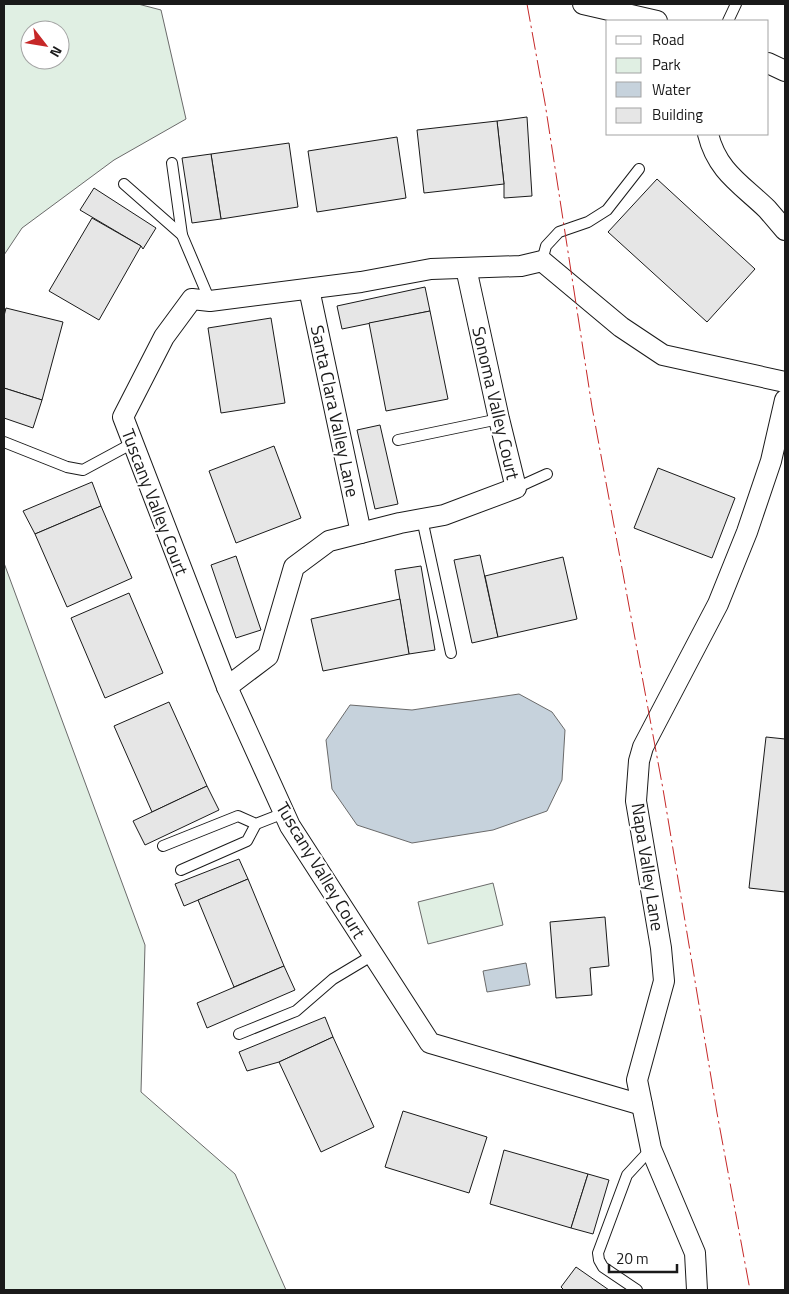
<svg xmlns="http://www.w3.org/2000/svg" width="789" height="1294" font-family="'Titillium Web',sans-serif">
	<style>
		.green { fill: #e0efe3; stroke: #6a6a6a; fill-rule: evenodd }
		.water { fill: #c6d2dc; stroke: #6a6a6a }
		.building { fill: #e6e6e6; stroke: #1a1a1a }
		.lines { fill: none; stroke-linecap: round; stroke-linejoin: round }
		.service-casing { stroke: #1a1a1a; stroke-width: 12 }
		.minor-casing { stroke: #1a1a1a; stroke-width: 22 }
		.service { stroke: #fff; stroke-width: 10 }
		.minor { stroke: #fff; stroke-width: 20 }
		.power { stroke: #c62828; stroke-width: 1; stroke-dasharray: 18 4 2.5 4; stroke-linecap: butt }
		.labels { text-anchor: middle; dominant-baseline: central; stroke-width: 4; stroke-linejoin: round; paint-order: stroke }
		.street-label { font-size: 18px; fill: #1a1a1a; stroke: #fff }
	</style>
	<rect width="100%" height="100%" fill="#fff"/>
	<g class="green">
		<path d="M4 4H138L161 10 186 119 114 160 22 228 4 255ZM30 30H60V60H30Z"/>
		<polygon points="4,563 145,945 141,1092 235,1174 286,1290 4,1290"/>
		<polygon points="493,883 503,925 428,944 418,902"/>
	</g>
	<g class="water">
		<polygon points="519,694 552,712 565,730 562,780 547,811 493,830 412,843 357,825 332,789 326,740 350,705 412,710"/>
		<polygon points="526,963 530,985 487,992 483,971"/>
	</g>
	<g class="building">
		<polygon points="527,117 532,196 504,198 504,184 497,121"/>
		<polygon points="497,121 504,184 424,193 417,130"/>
		<polygon points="397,137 406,198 317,212 308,151"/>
		<polygon points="289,143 298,207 221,219 211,154"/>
		<polygon points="211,154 221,219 192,223 182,158"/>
		<polygon points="657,179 755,269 707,322 608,232"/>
		<polygon points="94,188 156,228 143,249 141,246 80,210"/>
		<polygon points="92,218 141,246 99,320 49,291"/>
		<polygon points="425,287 430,311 342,329 337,306"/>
		<polygon points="6,308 63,322 42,400 4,388 4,316"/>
		<polygon points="430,311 448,399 386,411 369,323"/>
		<polygon points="271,318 285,403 221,413 208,328"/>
		<polygon points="4,388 42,400 33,428 4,418"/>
		<polygon points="380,425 398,504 375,509 357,430"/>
		<polygon points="274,446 301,518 236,543 209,471"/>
		<polygon points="658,468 735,498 712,558 634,528"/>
		<polygon points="92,482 101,506 35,534 23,511"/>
		<polygon points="101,506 132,578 67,607 35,534"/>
		<polygon points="480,555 498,637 472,643 454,560"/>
		<polygon points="236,556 261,630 236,638 211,565"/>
		<polygon points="563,557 577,619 498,637 485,576"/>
		<polygon points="421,566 435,650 409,654 395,570"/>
		<polygon points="129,593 163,673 105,698 71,618"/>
		<polygon points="400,599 409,654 323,671 311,619"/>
		<polygon points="169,702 207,786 152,812 114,726"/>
		<polygon points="766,737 785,739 785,892 749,888"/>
		<polygon points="207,786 219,810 145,845 133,821"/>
		<polygon points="239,859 248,879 184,906 175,884"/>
		<polygon points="248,879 284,966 234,987 198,900"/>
		<polygon points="605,917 609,966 590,968 592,995 556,998 550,922"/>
		<polygon points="284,966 295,990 207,1028 197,1003"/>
		<polygon points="325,1017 333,1037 279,1062 247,1071 239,1052"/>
		<polygon points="333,1037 374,1127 321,1152 279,1062"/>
		<polygon points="403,1111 487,1137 469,1193 385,1167"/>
		<polygon points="504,1150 588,1174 571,1228 490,1204"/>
		<polygon points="588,1174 609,1180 593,1234 571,1228"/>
		<polygon points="576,1267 609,1290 564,1290 561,1287"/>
	</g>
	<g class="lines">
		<defs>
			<g id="service">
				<polyline points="728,21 736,4"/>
				<polyline points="172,163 182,235"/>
				<polyline points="124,184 182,235 210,301"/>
				<polyline points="542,261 546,246 559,232 588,222 607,210 639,169"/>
				<polyline points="398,440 499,419"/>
				<polyline points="4,442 67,467 83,470 133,443"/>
				<polyline points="516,488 547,474"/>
				<polyline points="422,519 451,653"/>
				<polyline points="163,846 238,816 256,824 284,813"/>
				<polyline points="181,870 247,841 256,824"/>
				<polyline points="239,1034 296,1011 333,979 373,955"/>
				<polyline points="637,1290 603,1267 599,1260 598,1253 627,1175 651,1149"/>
			</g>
			<g id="minor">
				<polyline points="583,4 657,21"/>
				<polyline points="768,63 785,71"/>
				<path d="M708 134C717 171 741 184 767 209 773 216 779 223 785 230"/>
				<polyline points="309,289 361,533"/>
				<polyline points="227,687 268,656 294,567 329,541 400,523 444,515 516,488 499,419 466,268"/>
				<polyline points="642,1105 430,1043 290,826 227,687 123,417 164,337 192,299 210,301 361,282 431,269 521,266 542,261 621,327 663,355 785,382"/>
				<polyline points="697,1290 695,1253 651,1149 637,1080 664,981 661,948 636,801 639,761 643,747 718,604 747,532 771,461 785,400"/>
			</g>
		</defs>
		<use href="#service" class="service-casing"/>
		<use href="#minor" class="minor-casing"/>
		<use href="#service" class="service"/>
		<use href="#minor" class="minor"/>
		<polyline class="power" points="527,4 545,103 592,407 663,789 717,1113 750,1290"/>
	</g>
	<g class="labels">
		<g class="street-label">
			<text transform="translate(496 403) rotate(77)">Sonoma Valley Court</text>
			<text transform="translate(335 411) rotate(78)">Santa Clara Valley Lane</text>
			<text transform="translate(155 502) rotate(69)">Tuscany Valley Court</text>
			<text transform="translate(648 867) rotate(81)">Napa Valley Lane</text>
			<text transform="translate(321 870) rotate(59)">Tuscany Valley Court</text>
		</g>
	</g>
	<rect width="789" height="1294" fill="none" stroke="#1a1a1a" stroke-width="10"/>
	<rect x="606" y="20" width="162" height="115" fill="#ffffff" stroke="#a3a3a3"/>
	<rect x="616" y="36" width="25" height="8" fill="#ffffff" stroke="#a3a3a3"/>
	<text x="652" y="45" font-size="15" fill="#1a1a1a">Road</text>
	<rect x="616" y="58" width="25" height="15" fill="#e0efe3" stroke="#a3a3a3"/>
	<text x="652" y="70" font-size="15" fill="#1a1a1a">Park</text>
	<rect x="616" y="82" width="25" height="15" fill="#c6d2dc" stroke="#a3a3a3"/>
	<text x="652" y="95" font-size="15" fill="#1a1a1a">Water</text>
	<rect x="616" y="108" width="25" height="15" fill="#e6e6e6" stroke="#a3a3a3"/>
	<text x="652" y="120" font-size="15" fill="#1a1a1a">Building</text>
	<g transform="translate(45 45) rotate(121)"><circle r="24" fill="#ffffff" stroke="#a3a3a3"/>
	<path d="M0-4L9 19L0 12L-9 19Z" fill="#c62828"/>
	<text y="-8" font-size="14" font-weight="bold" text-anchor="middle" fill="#1a1a1a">N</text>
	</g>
	<path d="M609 1264v8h68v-8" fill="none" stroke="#1a1a1a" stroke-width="2.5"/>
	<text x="616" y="1264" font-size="15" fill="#1a1a1a" stroke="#ffffff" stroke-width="4" paint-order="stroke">20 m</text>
</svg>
